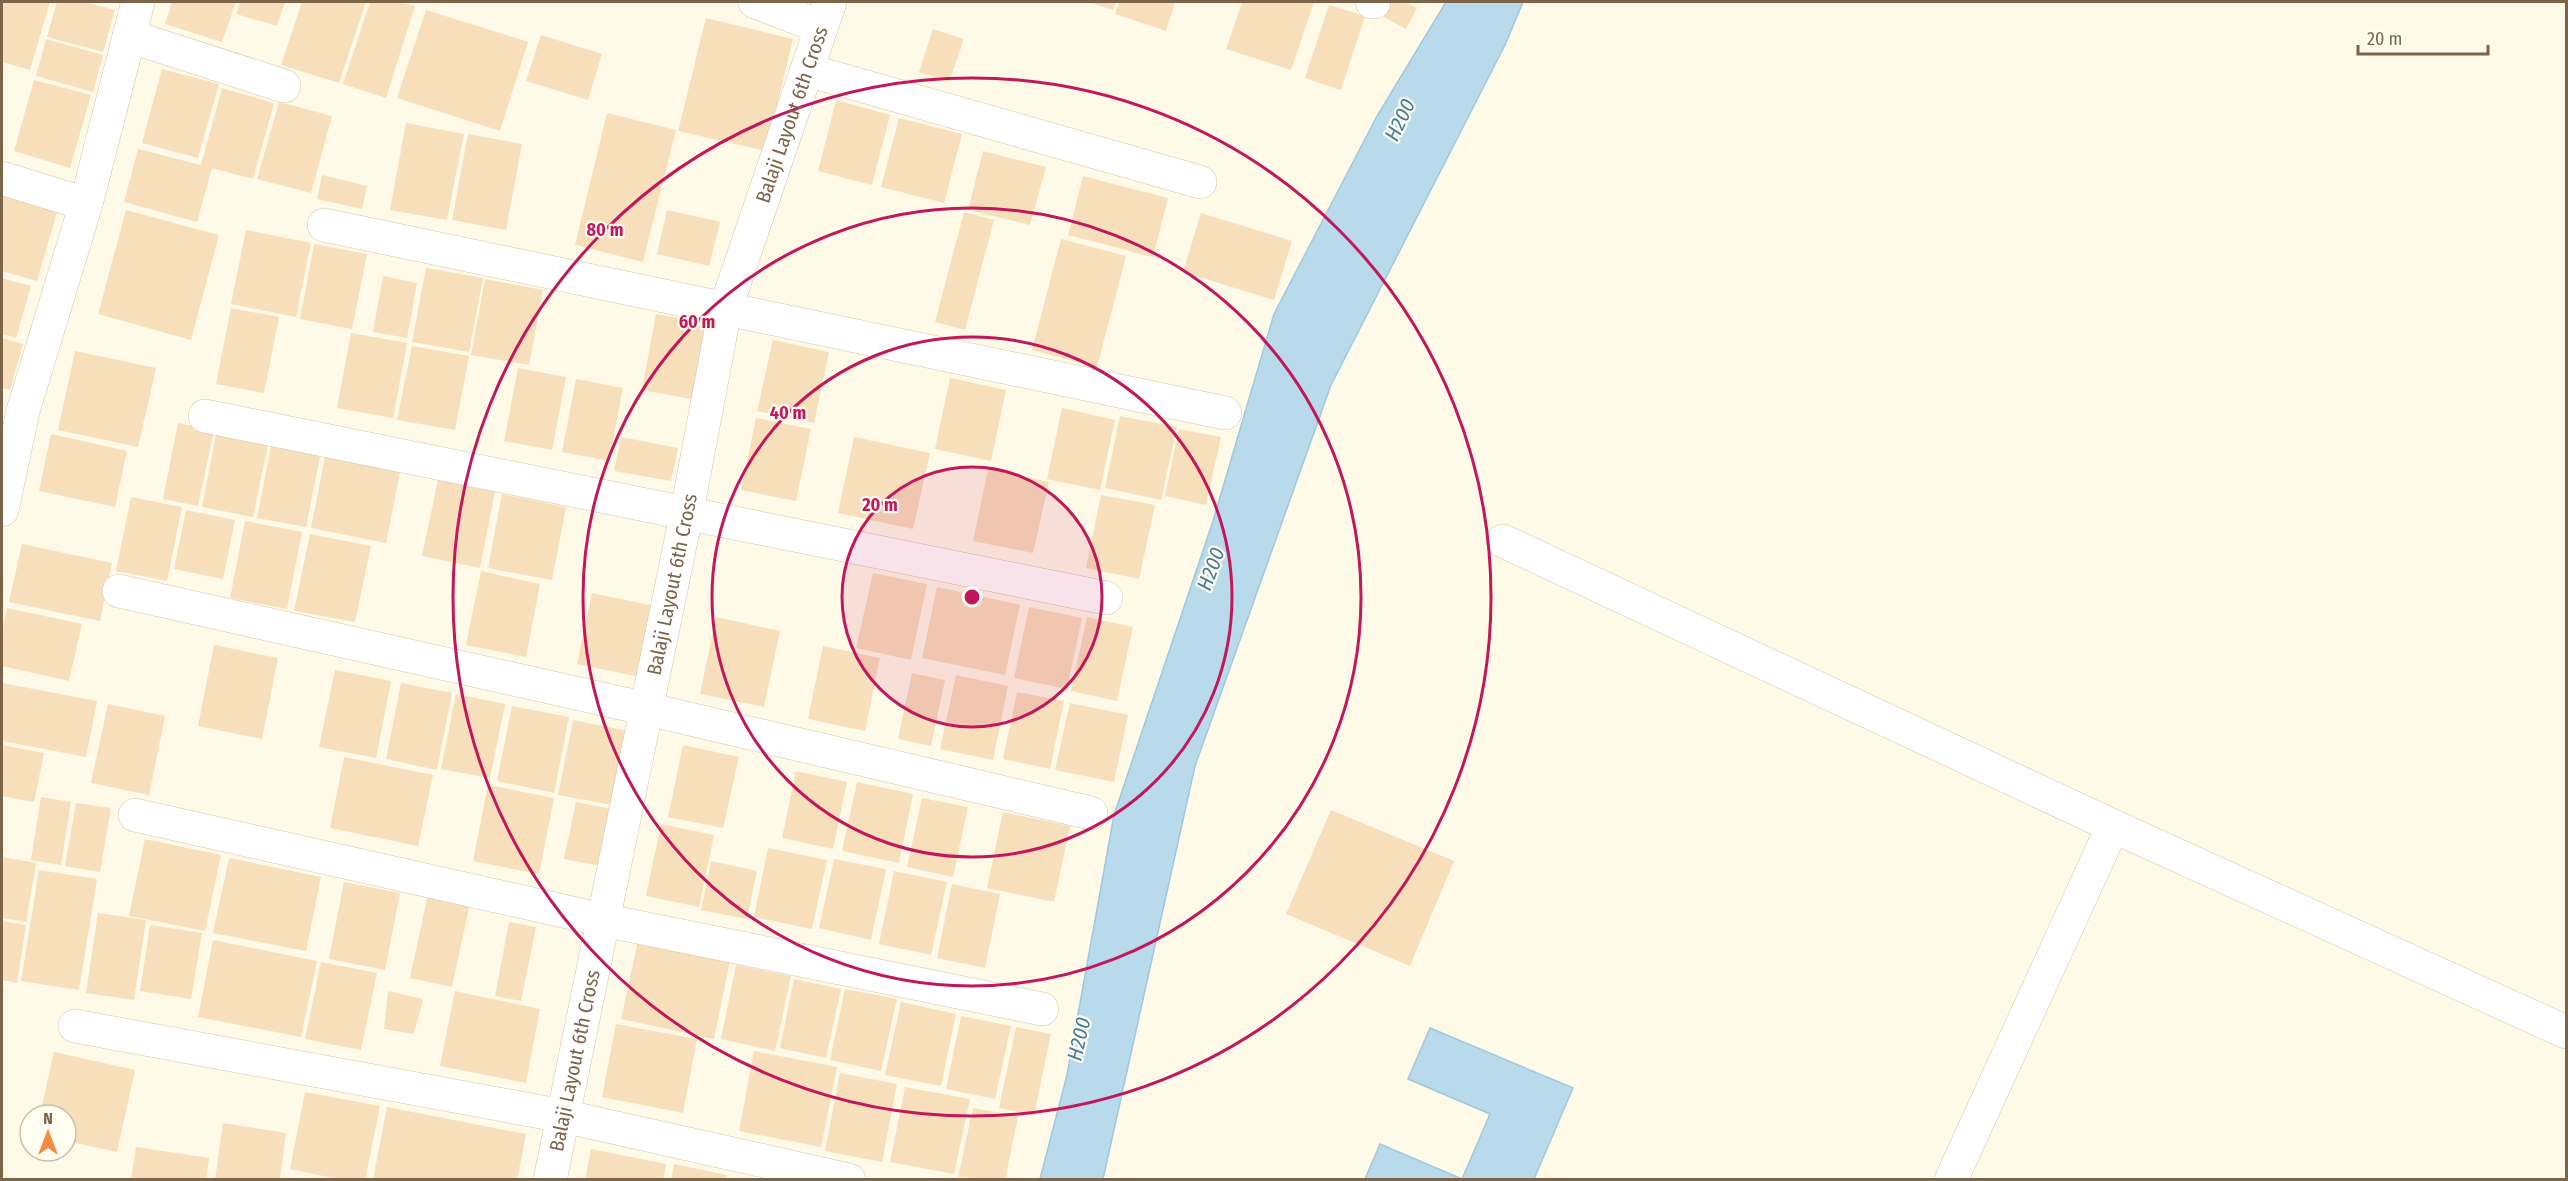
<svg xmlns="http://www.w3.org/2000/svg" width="2568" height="1181" font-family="'Fira Sans Condensed',sans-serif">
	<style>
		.water { fill: #b9daeb; stroke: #9ec8de; stroke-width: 1.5 }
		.building { fill: #f7dfbc }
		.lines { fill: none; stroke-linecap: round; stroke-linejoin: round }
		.minor-casing { stroke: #d3c4ab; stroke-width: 34 }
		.minor { stroke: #fff; stroke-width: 33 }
		.ring { fill: none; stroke: #c2185b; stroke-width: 3 }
		.labels { text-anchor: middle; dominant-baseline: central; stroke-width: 4.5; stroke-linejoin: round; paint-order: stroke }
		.street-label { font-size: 20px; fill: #7c6448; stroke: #fffcf0 }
		.water-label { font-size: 21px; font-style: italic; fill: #417999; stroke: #fffcf0 }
		.centre { fill: #c2185b; stroke: #fffcf0; stroke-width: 3 }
		.ring-label { font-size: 18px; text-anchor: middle; font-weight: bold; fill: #c2185b; stroke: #fffcf0; stroke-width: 4.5; stroke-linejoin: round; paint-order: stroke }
	</style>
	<rect width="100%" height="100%" fill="#fefae7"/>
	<g class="water">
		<polygon points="1446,2 1523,2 1505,45 1331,385 1195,766 1103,1179 1040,1179 1067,1075 1114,815 1213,521 1274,314 1377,116"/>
		<polygon points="1430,1028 1573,1088 1534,1179 1365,1179 1380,1144 1462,1179 1490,1114 1408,1079"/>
	</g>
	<g class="building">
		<polygon points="2,2 50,2 30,70 2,62"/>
		<polygon points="57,2 85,2 115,10 103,52 47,37"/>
		<polygon points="172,2 236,2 222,42 165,24"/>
		<polygon points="240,2 285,2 277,26 236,14"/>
		<polygon points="302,2 366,2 339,83 281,65"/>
		<polygon points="370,2 400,2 415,6 386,98 343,84"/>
		<polygon points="1088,2 1116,2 1113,10"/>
		<polygon points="1119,2 1175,2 1166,31 1115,14"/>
		<polygon points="1242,2 1314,2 1291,70 1226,49"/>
		<polygon points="1387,2 1405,2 1417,8 1406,29 1380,15"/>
		<polygon points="1329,5 1365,16 1341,90 1305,78"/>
		<polygon points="426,10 528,42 500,131 397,98"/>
		<polygon points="706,18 793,39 766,151 678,131"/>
		<polygon points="933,29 964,39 949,82 919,72"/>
		<polygon points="541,35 602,54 588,100 526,81"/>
		<polygon points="46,39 103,55 93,92 36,76"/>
		<polygon points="162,69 219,84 198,158 142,143"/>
		<polygon points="34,80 91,95 70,168 14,151"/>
		<polygon points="222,88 274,103 253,179 212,168 197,222 124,202 138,149 201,165"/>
		<polygon points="836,100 890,115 872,185 818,171"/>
		<polygon points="279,102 332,116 311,193 257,179"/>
		<polygon points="607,113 676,130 643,262 575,245"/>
		<polygon points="899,118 962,134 944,203 881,187"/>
		<polygon points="406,123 464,134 447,220 390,210"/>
		<polygon points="468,134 522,144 506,230 452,220"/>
		<polygon points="983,151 1046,167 1030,225 968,210"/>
		<polygon points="322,175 367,186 362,209 317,199"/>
		<polygon points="1083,176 1168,198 1153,257 1068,235"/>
		<polygon points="2,193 58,209 37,281 2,271"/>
		<polygon points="126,210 219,235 191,340 98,314"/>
		<polygon points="667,210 720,222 709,266 657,254"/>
		<polygon points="964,212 994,220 965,330 935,322"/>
		<polygon points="1201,213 1292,241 1274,300 1183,272"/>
		<polygon points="246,230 311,243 296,317 231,304"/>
		<polygon points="1061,239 1126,256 1097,367 1032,350"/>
		<polygon points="314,244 367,254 352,329 300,319"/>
		<polygon points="426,268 483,278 469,352 412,342"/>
		<polygon points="383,276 417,283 407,338 373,332"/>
		<polygon points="2,278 31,286 16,338 2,334"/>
		<polygon points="485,279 543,290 529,365 471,355"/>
		<polygon points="231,308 279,317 264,393 216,384"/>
		<polygon points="656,314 716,325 702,401 642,390"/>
		<polygon points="351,333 407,343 393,418 337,408"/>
		<polygon points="2,338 23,344 10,390 2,388"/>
		<polygon points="773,340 829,352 814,423 757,411"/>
		<polygon points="412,346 469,356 455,430 397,420"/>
		<polygon points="75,351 156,368 138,447 58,430"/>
		<polygon points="518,368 566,377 552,450 504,441"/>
		<polygon points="950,378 1006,390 991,461 935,449"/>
		<polygon points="576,379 623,388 609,461 562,452"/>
		<polygon points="1062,408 1115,420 1100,490 1047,479"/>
		<polygon points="1120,416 1177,427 1161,500 1105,488"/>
		<polygon points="756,418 811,429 796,501 741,490"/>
		<polygon points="178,423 214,430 198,506 163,499"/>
		<polygon points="1179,429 1221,437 1206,505 1165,496"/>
		<polygon points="217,430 269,440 253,517 202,507"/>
		<polygon points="51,434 127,451 115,507 39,491"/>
		<polygon points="621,437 678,448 671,481 614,471"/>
		<polygon points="854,437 930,453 913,529 838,513"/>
		<polygon points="272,442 321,452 306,527 257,518"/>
		<polygon points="325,457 400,472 386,543 311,528"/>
		<polygon points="988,469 1049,482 1033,553 973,541"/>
		<polygon points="438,480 495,492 480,568 422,556"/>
		<polygon points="502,494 566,507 552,580 488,568"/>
		<polygon points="1101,495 1155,505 1139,579 1086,568"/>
		<polygon points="131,497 182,507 167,581 116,571"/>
		<polygon points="186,510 235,520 223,579 174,569"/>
		<polygon points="245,521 302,532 287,609 230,598"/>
		<polygon points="310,534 371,546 355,622 294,611"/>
		<polygon points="22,544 112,563 100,621 9,602"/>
		<polygon points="481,571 540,584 526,657 466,645"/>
		<polygon points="873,573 927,584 911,660 856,648"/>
		<polygon points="937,587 1020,605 1005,675 922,658"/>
		<polygon points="592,593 659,607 645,678 577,664"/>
		<polygon points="1029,607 1082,618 1067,689 1014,678"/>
		<polygon points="7,608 82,624 69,681 2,666 2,632"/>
		<polygon points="716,617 780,631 764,707 700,694"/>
		<polygon points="1087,617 1133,627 1117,701 1071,691"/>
		<polygon points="214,645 278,658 262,739 198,726"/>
		<polygon points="823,646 880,658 865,731 808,719"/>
		<polygon points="335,670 391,681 376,758 319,747"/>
		<polygon points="912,673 945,680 931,746 898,739"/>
		<polygon points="956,675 1008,686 993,760 940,749"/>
		<polygon points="2,683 97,701 86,757 2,741"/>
		<polygon points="401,683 452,693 437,770 386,759"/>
		<polygon points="1017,692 1064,701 1050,769 1003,759"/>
		<polygon points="456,694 505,704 490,778 441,769"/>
		<polygon points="1070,703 1128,715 1114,782 1055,770"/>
		<polygon points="108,704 165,716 149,795 91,783"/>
		<polygon points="512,706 569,717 554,793 497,781"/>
		<polygon points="573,720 628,731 613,805 558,795"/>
		<polygon points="2,745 44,753 34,802 2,796"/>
		<polygon points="683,745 739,757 723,828 668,817"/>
		<polygon points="344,757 433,775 418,846 330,828"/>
		<polygon points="796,771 847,782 833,849 782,838"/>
		<polygon points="857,782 913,794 899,863 842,851"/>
		<polygon points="488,785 554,798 539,874 473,861"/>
		<polygon points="41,797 71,802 61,865 31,860"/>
		<polygon points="922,798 968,807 953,877 907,867"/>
		<polygon points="576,802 611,809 600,866 564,859"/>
		<polygon points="76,803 111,808 100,872 65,866"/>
		<polygon points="1331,810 1454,861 1410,966 1286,914"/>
		<polygon points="1003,812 1070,826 1054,902 987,888"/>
		<polygon points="661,824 714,835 699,907 646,896"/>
		<polygon points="145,839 221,855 205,931 129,916"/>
		<polygon points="768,848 827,860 812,929 754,917"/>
		<polygon points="2,857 36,863 26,922 2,918"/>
		<polygon points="229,858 321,877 306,951 213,933"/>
		<polygon points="834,859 886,869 871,940 819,928"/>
		<polygon points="711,861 757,871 747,919 701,910"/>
		<polygon points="39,870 97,879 79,990 21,981"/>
		<polygon points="894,871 947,882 931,955 879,944"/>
		<polygon points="344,882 400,893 385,970 329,959"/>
		<polygon points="952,884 1000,894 985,968 937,958"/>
		<polygon points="428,894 470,903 452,987 410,978"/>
		<polygon points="98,913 146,920 134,1000 86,993"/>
		<polygon points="2,921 26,925 17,983 2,980"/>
		<polygon points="509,922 536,927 521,1001 495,996"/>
		<polygon points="150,925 202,933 191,999 140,991"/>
		<polygon points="213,940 317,961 301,1037 198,1017"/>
		<polygon points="638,941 730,961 714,1039 621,1019"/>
		<polygon points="321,962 377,973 361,1050 305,1039"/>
		<polygon points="736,965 791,976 775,1051 721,1039"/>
		<polygon points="794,979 841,989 826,1058 780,1048"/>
		<polygon points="845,989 897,999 881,1071 830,1060"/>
		<polygon points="388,991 423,999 414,1034 384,1029"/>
		<polygon points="455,991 540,1009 526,1083 440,1066"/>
		<polygon points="901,1002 956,1014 941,1086 885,1075"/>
		<polygon points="961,1016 1011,1026 995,1099 946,1089"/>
		<polygon points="616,1024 697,1039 683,1113 602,1097"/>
		<polygon points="1016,1027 1051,1034 1034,1115 999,1108"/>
		<polygon points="754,1051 837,1067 821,1147 739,1131"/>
		<polygon points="54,1052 135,1070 117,1152 66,1141 66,1115 40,1115"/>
		<polygon points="840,1073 897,1084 882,1162 825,1151"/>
		<polygon points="905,1087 970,1099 954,1174 890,1162"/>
		<polygon points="305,1092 380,1106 365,1180 342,1180 290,1169"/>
		<polygon points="387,1107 526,1134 517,1180 373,1180"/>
		<polygon points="973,1108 1018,1116 1005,1180 958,1177"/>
		<polygon points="223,1123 286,1133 280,1180 215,1180"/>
		<polygon points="136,1147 209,1158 206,1180 131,1180"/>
		<polygon points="591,1149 666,1164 663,1180 585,1180"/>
		<polygon points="674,1164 727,1175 726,1180 671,1180"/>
	</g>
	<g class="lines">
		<defs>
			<g id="minor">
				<polyline points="755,2 821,27"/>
				<polyline points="1372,2 1374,2"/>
				<polyline points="129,36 284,86"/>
				<polyline points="807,70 1200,182"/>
				<polyline points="2,178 86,204"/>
				<polyline points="324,225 1225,413"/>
				<polyline points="205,416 1106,598"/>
				<polyline points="2,510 23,411 86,204 138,2"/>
				<polyline points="1503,541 2113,826 2566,1032"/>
				<polyline points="119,591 647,709 1091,813"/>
				<polyline points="135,815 603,920 1042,1009"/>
				<polyline points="75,1026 563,1116 849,1180"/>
				<path id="s1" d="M550 1180 687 511 725 310 830 2"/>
				<polyline points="1951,1180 2113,826"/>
			</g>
		</defs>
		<use href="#minor" class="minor-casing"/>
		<use href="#minor" class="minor"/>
	</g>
	<circle cx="972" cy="597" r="130" fill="#c2185b" fill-opacity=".12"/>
	<g class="ring">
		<circle cx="972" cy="597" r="130"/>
		<circle cx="972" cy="597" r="260"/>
		<circle cx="972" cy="597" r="389"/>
		<circle cx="972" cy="597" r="519"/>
	</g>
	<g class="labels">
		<g class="street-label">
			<text stroke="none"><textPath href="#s1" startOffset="1094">Balaji Layout 6th Cross</textPath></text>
			<text stroke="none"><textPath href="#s1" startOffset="608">Balaji Layout 6th Cross</textPath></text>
			<text stroke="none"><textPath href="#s1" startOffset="122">Balaji Layout 6th Cross</textPath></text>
		</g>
		<g class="water-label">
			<text transform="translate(1400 120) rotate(-65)">H200</text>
			<text transform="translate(1211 569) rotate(-70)">H200</text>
			<text transform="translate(1079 1039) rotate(-77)">H200</text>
		</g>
	</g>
	<circle cx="972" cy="597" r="9" class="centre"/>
	<g class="ring-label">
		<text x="605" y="236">80 m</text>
		<text x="697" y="328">60 m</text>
		<text x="788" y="419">40 m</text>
		<text x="880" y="511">20 m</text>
	</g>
	<rect width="2568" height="1181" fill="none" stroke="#7c6448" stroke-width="6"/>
	<g transform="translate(48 1133)"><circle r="28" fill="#fffcf0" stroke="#cbbfad" stroke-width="1.5"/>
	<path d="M0-4.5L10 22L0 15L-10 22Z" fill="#f58b40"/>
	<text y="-9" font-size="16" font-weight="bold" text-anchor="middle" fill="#7c6448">N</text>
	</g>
	<path d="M2358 45v9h130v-9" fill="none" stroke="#7c6448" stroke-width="3"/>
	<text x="2367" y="45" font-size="18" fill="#7c6448" stroke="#fffcf0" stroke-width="4.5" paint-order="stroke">20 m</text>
</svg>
